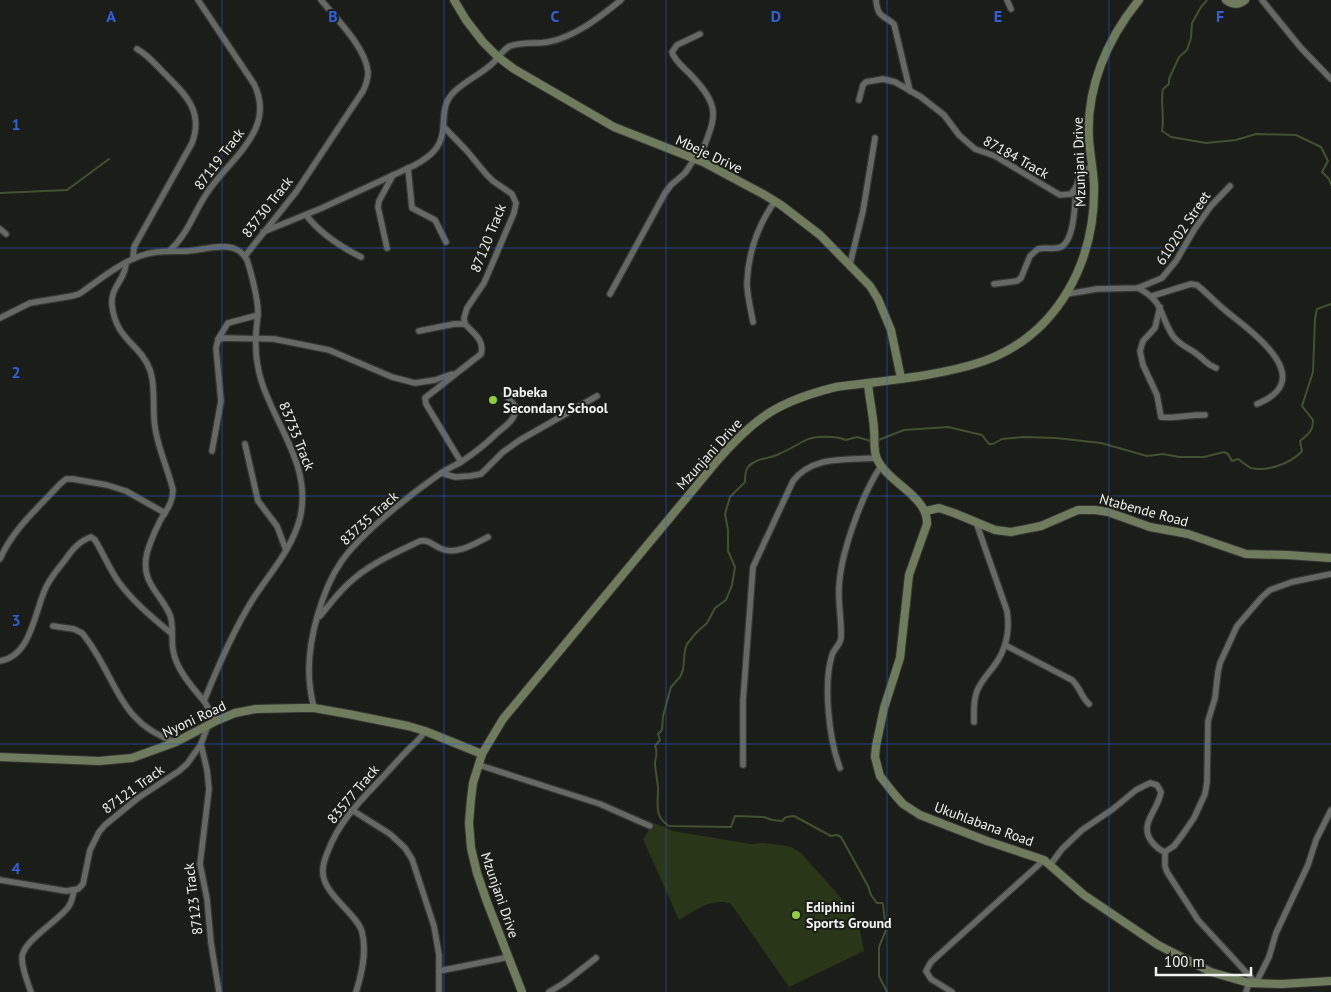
<svg xmlns="http://www.w3.org/2000/svg" width="1331" height="992" font-family="'PT Sans',sans-serif">
	<style>
		.green { fill: #293718 }
		.lines { fill: none; stroke-linecap: round; stroke-linejoin: round }
		.stream { stroke: #425231; stroke-width: 2 }
		.street-casing { stroke: #353733; stroke-width: 8 }
		.secondary-casing { stroke: #353733; stroke-width: 10 }
		.street { stroke: #666963; stroke-width: 5.5 }
		.secondary { stroke: #6e7c5d; stroke-width: 8 }
		.grid { fill: none; stroke: #325eda; stroke-width: 1; stroke-opacity: 0.55 }
		.poi-dot { fill: #92cd3e; stroke: #1b1d18; stroke-width: 2 }
		.labels { text-anchor: middle; dominant-baseline: central; stroke-width: 4; stroke-linejoin: round; paint-order: stroke }
		.street-label { font-size: 14px; fill: #f0f2ee; stroke: #1b1d18 }
		.poi-label { font-size: 14px; font-weight: bold; fill: #f0f2ee; stroke: #1b1d18; text-anchor: start }
		.grid-label { font-size: 16px; text-anchor: middle; font-weight: bold; fill: #325eda; stroke: #1b1d18; stroke-width: 4; stroke-linejoin: round; paint-order: stroke }
	</style>
	<rect width="100%" height="100%" fill="#1b1d18"/>
	<path class="green" d="M654 823 673 831 751 844 763 843 781 845 791 847 801 853 850 908 860 931 864 951 789 987 731 904C712 897 695 911 679 920L643 839Z"/>
	<g class="lines">
		<g class="stream">
			<path d="M1207 0 1201 7 1192 23 1191 38 1187 50 1179 57 1169 79V84L1163 89C1160 104 1165 117 1162 131L1171 137 1206 143 1236 140 1256 134 1296 135 1321 147 1328 161 1322 172 1329 179 1331 185"/>
			<polyline points="0,193 67,190 109,159"/>
			<path d="M871 441 857 437 846 440C836 436 814 435 804 441 795 446 786 451 777 455 767 459 756 458 748 467 745 471 745 476 745 482L730 497 725 514 728 530V551L735 567 732 585 726 600 715 608 707 623 696 633 687 644 685 650 683 670 680 677 671 687 663 716 662 730 658 734 660 740 655 746C658 753 656 756 655 762 655 771 658 781 658 790 658 804 654 817 669 826L731 827 735 816 764 817 772 820 782 821 786 817 794 816 831 836 837 835 841 837 868 886 871 895 877 903H882L883 904 886 930 879 947V976L887 992"/>
			<path d="M876 441 904 430 948 427 982 435 989 444H993L1002 439 1024 437 1056 438 1101 443 1147 456 1163 454 1179 457H1204L1224 452 1228 454 1232 461 1238 459C1242 462 1247 466 1251 468 1267 472 1292 463 1302 451L1300 441C1308 434 1313 432 1313 420L1302 406 1313 372 1315 319 1317 309 1331 304"/>
		</g>
		<defs>
			<g id="street">
				<path d="M876 0C878 18 882 14 894 24L910 91"/>
				<polyline points="1007,0 1011,9"/>
				<polyline points="1262,0 1301,48 1331,79"/>
				<polyline points="859,100 863,85 866,82 883,79 895,82 921,97 944,115 959,135 975,149 995,156 1060,195 1071,194 1076,187 1081,172 1093,166"/>
				<path d="M444 127 467 151 486 174 493 181 512 194 516 203 514 213 484 283 467 308 464 318 465 324C473 333 485 340 481 354L425 398 426 404 461 462"/>
				<path d="M699 160C715 117 724 109 689 73 683 67 674 60 672 52L677 45 700 34"/>
				<polyline points="408,168 412,208 435,220 446,242"/>
				<path d="M306 215C320 233 341 247 361 257"/>
				<polyline points="0,229 6,234"/>
				<path d="M263 232 322 208 415 165C422 161 429 157 434 151 451 132 436 109 454 92 466 80 482 74 494 62 499 56 503 50 510 46 522 42 536 44 548 42 575 37 600 17 621 0"/>
				<polyline points="387,248 378,207 379,201 393,175"/>
				<path d="M170 250C188 234 194 212 207 193 229 159 277 130 254 84L198 0"/>
				<path d="M245 256 296 192 363 91C366 85 368 79 368 72 366 48 336 18 321 0"/>
				<path d="M133 259 134 247 192 143C204 111 185 94 164 73 155 64 148 55 137 49"/>
				<path d="M126 263C126 279 110 287 112 305 116 341 140 343 150 370 156 386 152 410 155 427 158 449 168 469 173 490 173 503 166 510 160 521 155 531 150 542 147 553 140 583 160 592 170 615 174 625 171 639 173 650 176 669 192 687 204 701"/>
				<polyline points="850,264 863,211 875,138"/>
				<path d="M994 284 1017 281 1021 278 1030 256 1038 249C1045 247 1054 250 1061 247 1075 240 1075 201 1076 187"/>
				<path d="M1138 288C1165 302 1159 315 1173 336 1180 346 1190 348 1198 355 1206 361 1206 364 1216 368"/>
				<polyline points="610,294 665,193 671,185 685,173 695,158"/>
				<polyline points="1067,294 1097,289 1138,288 1162,278 1176,261 1194,230 1211,206 1230,186"/>
				<path d="M1152 296 1191 284 1197 285C1207 293 1216 303 1226 311 1252 332 1319 379 1257 404"/>
				<path d="M1160 307 1155 328 1143 341 1140 351 1143 365 1157 395 1161 417C1171 419 1193 414 1205 415"/>
				<path d="M0 318 30 303 72 296 79 294C98 281 118 264 140 256 156 250 171 252 188 251 202 250 220 244 233 248 239 250 244 254 247 260 251 272 258 299 258 312 258 319 256 327 256 334 255 350 257 368 262 383 277 428 312 468 300 518 292 549 270 573 253 599 233 631 218 666 204 701L216 721"/>
				<path d="M753 322C751 310 747 296 747 283 748 254 758 225 775 201"/>
				<polyline points="419,331 454,324 465,324"/>
				<polyline points="218,339 228,323 258,315"/>
				<polyline points="245,444 258,501 277,526 286,550"/>
				<polyline points="212,451 221,401 216,348 218,340 223,338 274,339 329,350 392,377 415,383 435,380 452,374"/>
				<polyline points="441,473 455,477 470,476 481,474 503,452 520,440 597,396"/>
				<path d="M0 559C13 529 38 508 60 484L66 479H73L107 485 126 491 165 513"/>
				<path d="M320 616C329 605 338 593 349 583 369 564 395 553 420 541 429 539 433 546 442 549 457 555 474 544 488 537"/>
				<path d="M53 626 74 629 82 633C117 675 116 723 176 742"/>
				<path d="M1005 645 1072 680C1080 687 1081 697 1089 704"/>
				<path d="M0 661C30 656 34 616 44 592 48 580 57 570 65 560 72 550 79 541 91 537L95 540C103 553 109 568 118 581 133 602 153 618 172 634"/>
				<path d="M314 708C311 696 309 683 309 670 309 637 322 590 341 562 361 533 411 494 441 473 447 469 454 466 461 462 473 454 486 444 496 434 505 426 516 420 516 407L505 394"/>
				<path d="M974 722C974 712 973 701 977 691 981 681 988 674 994 666 1006 650 1010 630 1007 611L976 522"/>
				<polyline points="201,744 207,770 209,789 200,864 207,899 211,943 219,992"/>
				<polyline points="479,765 600,804 650,826"/>
				<path d="M743 765V701L753 567 793 481C813 455 847 460 876 458"/>
				<path d="M840 768C829 740 823 684 832 655 834 649 840 645 841 638 842 622 838 605 839 588 840 555 862 494 881 466"/>
				<polyline points="352,810 390,834 405,848 412,859 434,926 439,955 439,992"/>
				<polyline points="1165,852 1165,866 1167,872 1198,920 1256,983 1269,957 1276,933 1308,865 1316,840 1331,810"/>
				<path d="M1051 864 1062 849 1082 830 1113 809 1136 790 1150 783 1157 785 1161 792C1158 811 1138 824 1152 842 1156 847 1159 850 1165 852L1174 846 1183 834 1194 818 1205 794 1207 782 1208 721 1215 698 1218 672 1220 663 1237 626 1262 597 1270 590 1292 582 1331 574"/>
				<polyline points="0,880 66,891 78,889 83,884 90,850 99,832 105,825 138,798 179,771 187,764 201,744 208,725"/>
				<polyline points="439,971 509,957"/>
				<path d="M31 992C27 981 22 969 22 958 22 941 59 921 69 906 72 901 73 896 74 891"/>
				<path d="M356 992C362 973 367 952 362 932 357 913 320 893 323 869 323 863 326 856 328 851 339 822 359 802 379 781 388 772 396 762 405 753 412 745 420 740 425 731"/>
				<polyline points="549,992 564,983 596,958"/>
				<polyline points="952,992 931,979 926,971 931,962 1044,860"/>
				<polyline points="1246,992 1249,983"/>
			</g>
			<g id="secondary">
				<polyline points="454,0 466,20 483,42 498,57 514,69 614,127 703,162 763,194 781,205 820,235 870,286 878,299 891,330 901,378"/>
				<path d="M1226 0C1233 5 1239 5 1245 0"/>
				<path d="M868 383C869 398 873 413 874 429 875 439 873 450 877 459 889 484 928 496 927 524L909 575 900 658 884 708 876 746 875 757 880 776 895 795 903 804 920 815 987 841 1044 860 1084 895 1158 945 1211 972 1249 983 1282 984 1331 981"/>
				<polyline points="926,511 939,508 954,513 995,530 1011,532 1041,526 1078,510 1095,510 1108,512 1150,527 1188,534 1246,554 1287,555 1331,558"/>
				<polyline points="0,757 99,761 132,758 176,742 216,721 235,713 256,709 301,708 314,708 348,714 408,726 425,731 482,754"/>
				<path d="M522 992 487 902 477 873 471 848 469 823 471 799 473 783 482 754 503 719 717 461C755 417 779 401 836 387 882 381 941 376 984 361 1059 334 1096 260 1094 184 1093 169 1090 154 1089 139 1086 88 1107 39 1139 0"/>
			</g>
		</defs>
		<use href="#street" class="street-casing"/>
		<use href="#secondary" class="secondary-casing"/>
		<use href="#street" class="street"/>
		<use href="#secondary" class="secondary"/>
	</g>
	<path class="grid" d="M222 0V992M444 0V992M666 0V992M887 0V992M1109 0V992M0 248H1331M0 496H1331M0 744H1331"/>
	<g class="poi-dot">
		<circle cx="493" cy="400" r="5"/>
		<circle cx="796" cy="915" r="5"/>
	</g>
	<g class="labels">
		<g class="street-label">
			<text transform="translate(709 154) rotate(25)">Mbeje Drive</text>
			<text transform="translate(1016 157) rotate(29)">87184 Track</text>
			<text transform="translate(219 159) rotate(-53)">87119 Track</text>
			<text transform="translate(1079 162) rotate(-92)">Mzunjani Drive</text>
			<text transform="translate(267 207) rotate(-52)">83730 Track</text>
			<text transform="translate(1183 228) rotate(-56)">610202 Street</text>
			<text transform="translate(488 238) rotate(-68)">87120 Track</text>
			<text transform="translate(297 436) rotate(68)">83733 Track</text>
			<text transform="translate(709 454) rotate(-48)">Mzunjani Drive</text>
			<text transform="translate(1144 510) rotate(15)">Ntabende Road</text>
			<text transform="translate(369 518) rotate(-42)">83735 Track</text>
			<text transform="translate(194 719) rotate(-25)">Nyoni Road</text>
			<text transform="translate(133 789) rotate(-36)">87121 Track</text>
			<text transform="translate(353 794) rotate(-50)">83577 Track</text>
			<text transform="translate(984 824) rotate(20)">Ukuhlabana Road</text>
			<text transform="translate(500 895) rotate(71)">Mzunjani Drive</text>
			<text transform="translate(193 899) rotate(-97)">87123 Track</text>
		</g>
		<g class="poi-label">
			<text x="503" y="392">Dabeka<tspan x="503" dy="16">Secondary School</tspan></text>
			<text x="806" y="907">Ediphini<tspan x="806" dy="16">Sports Ground</tspan></text>
		</g>
	</g>
	<g class="grid-label">
		<text x="111" y="22">A</text>
		<text x="333" y="22">B</text>
		<text x="555" y="22">C</text>
		<text x="776" y="22">D</text>
		<text x="998" y="22">E</text>
		<text x="1220" y="22">F</text>
		<text x="16" y="130">1</text>
		<text x="16" y="378">2</text>
		<text x="16" y="626">3</text>
		<text x="16" y="874">4</text>
	</g>
	<path d="M1156 967v8h95v-8" fill="none" stroke="#f0f2ee" stroke-width="2.5"/>
	<text x="1164" y="967" font-size="15" fill="#f0f2ee" stroke="#1b1d18" stroke-width="4" paint-order="stroke">100 m</text>
</svg>
